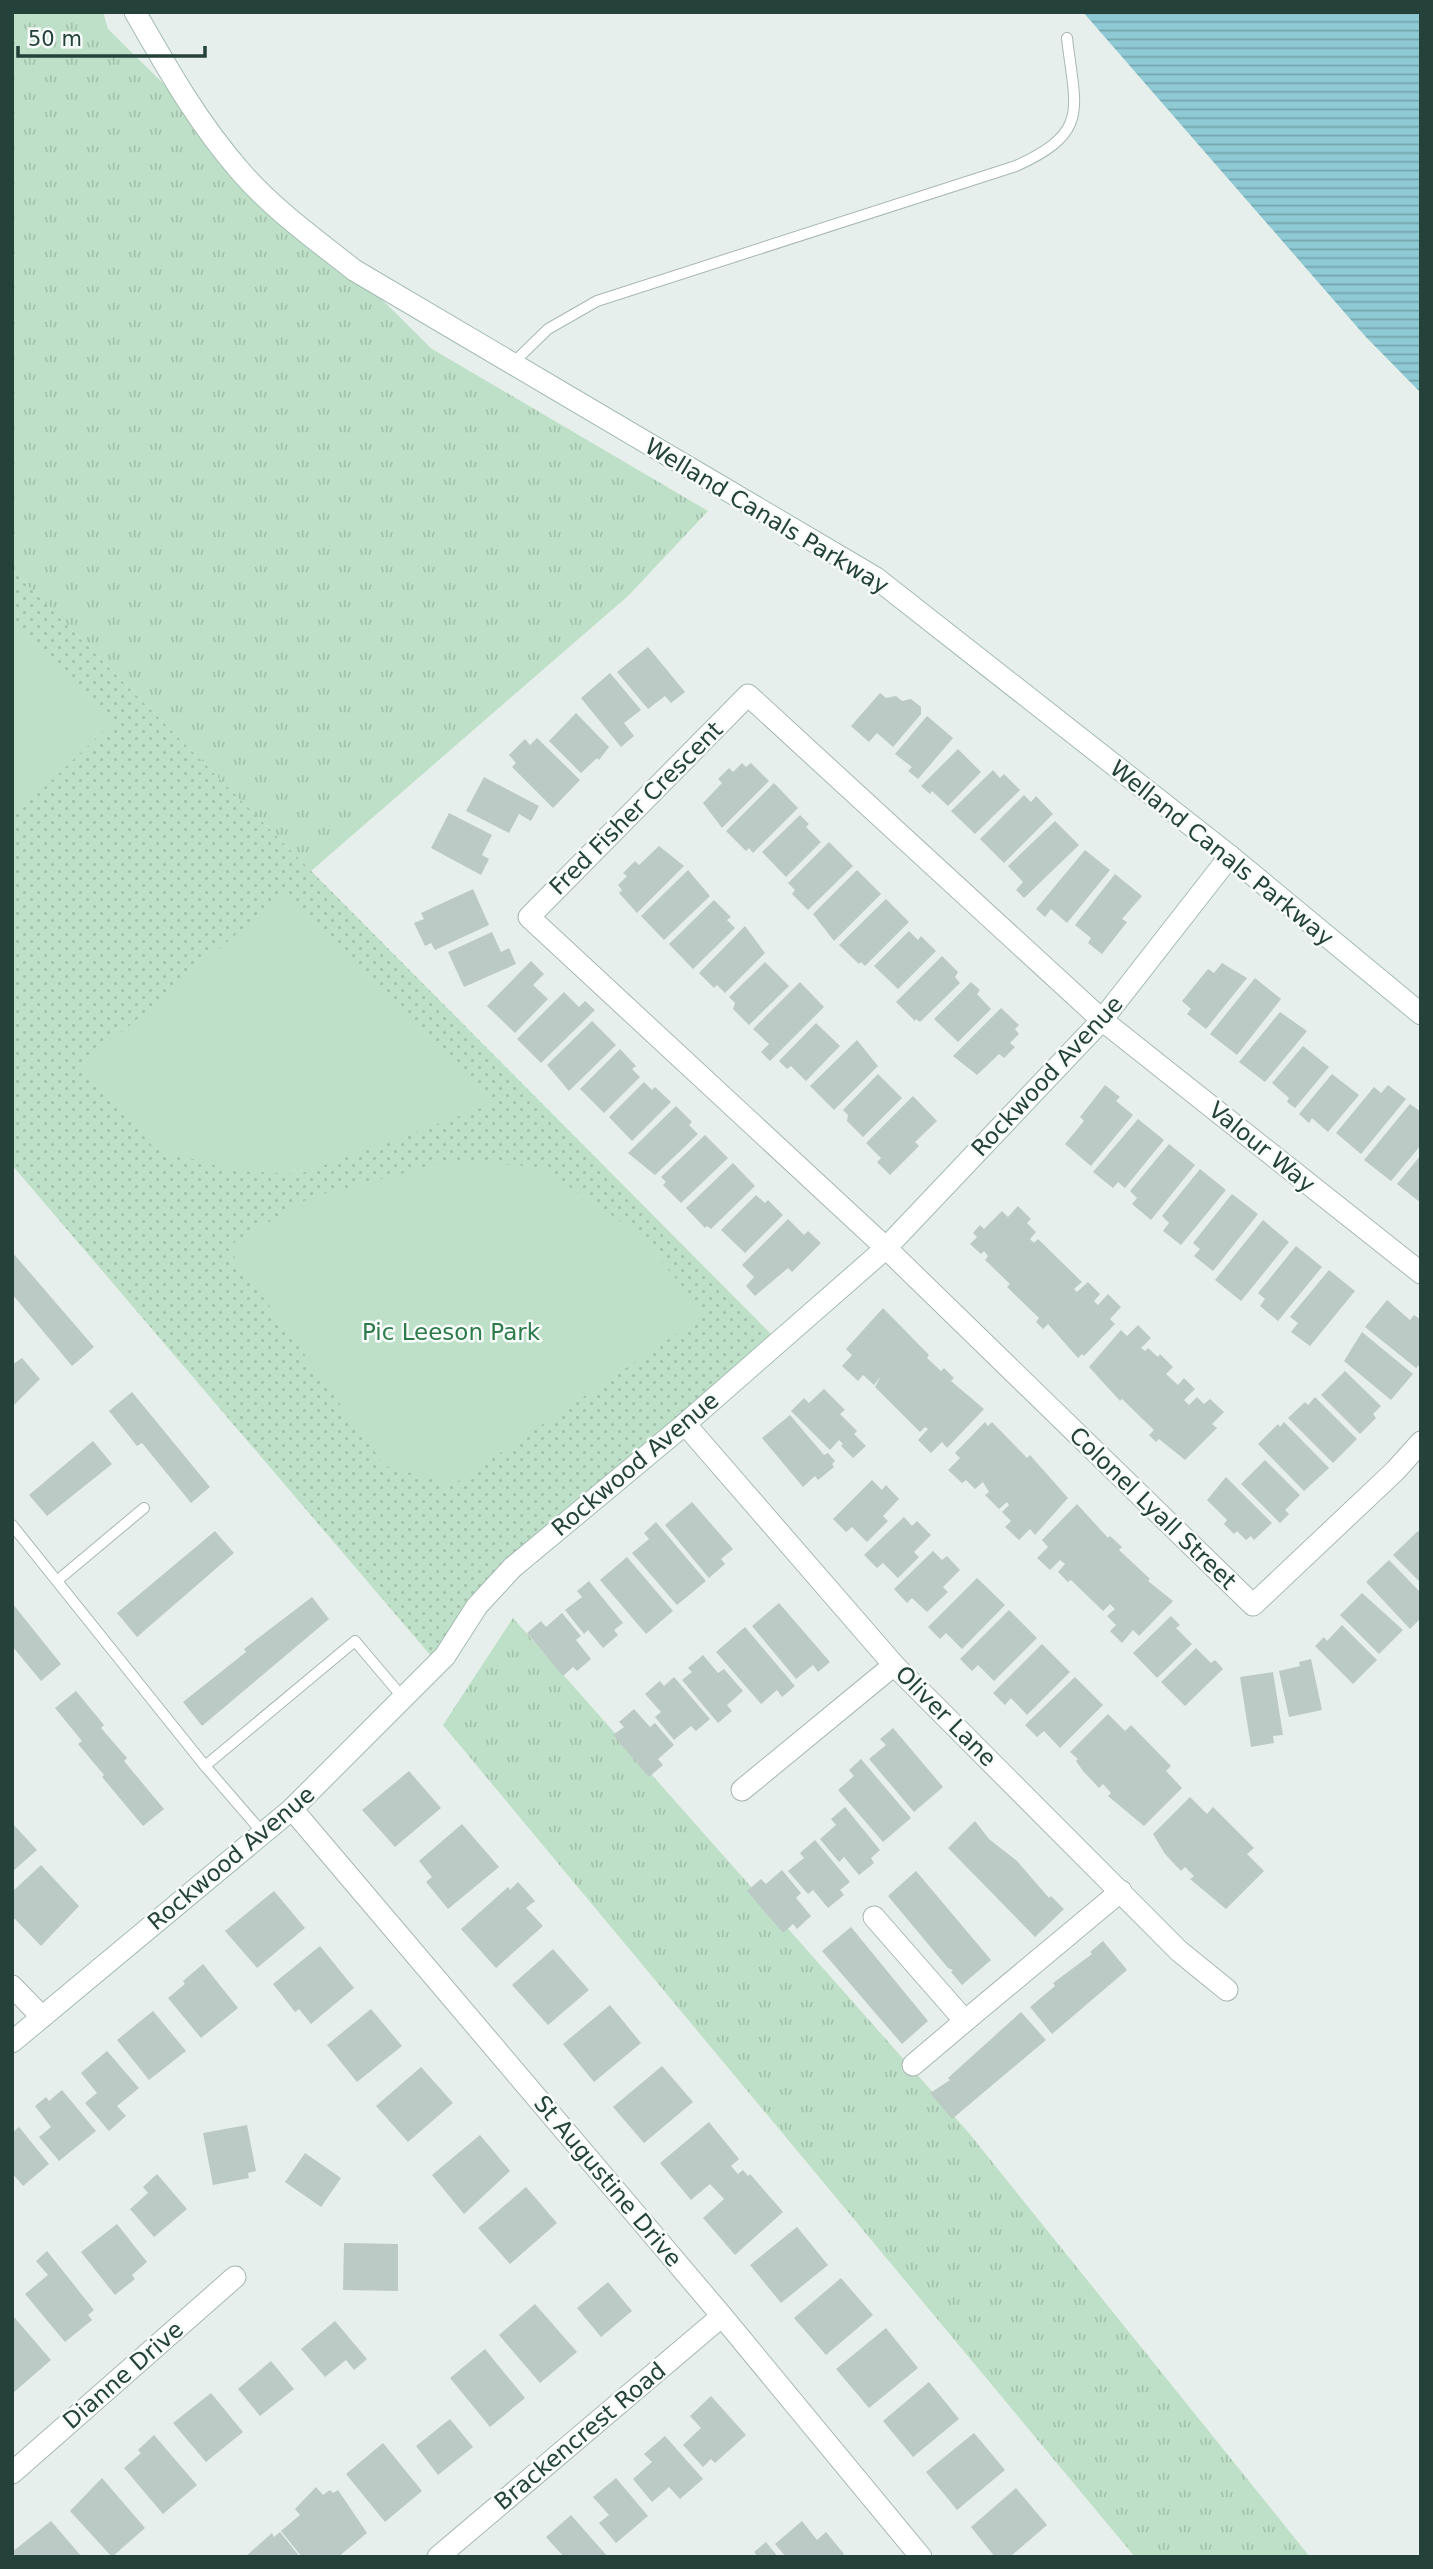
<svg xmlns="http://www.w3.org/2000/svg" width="1433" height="2569" font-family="'DejaVu Sans',sans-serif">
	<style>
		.grass { fill: url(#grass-tufts) }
		.park { fill: url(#park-dots) }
		.garden { fill: #bfe0c8 }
		.water { fill: url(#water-rules) }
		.building { fill: #bbcac4 }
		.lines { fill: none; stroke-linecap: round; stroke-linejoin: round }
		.lane-casing { stroke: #a8b8b2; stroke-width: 12 }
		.street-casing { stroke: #a8b8b2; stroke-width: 23 }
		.secondary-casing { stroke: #a4bbb3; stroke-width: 23 }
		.lane { stroke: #fff; stroke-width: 10 }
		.street { stroke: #fff; stroke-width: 21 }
		.secondary { stroke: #fff; stroke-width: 21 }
		.labels { text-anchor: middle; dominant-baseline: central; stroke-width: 5; stroke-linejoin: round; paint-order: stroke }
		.street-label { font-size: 23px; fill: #24423a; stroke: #f7fbf9 }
		.park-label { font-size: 23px; fill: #2d7a4b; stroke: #f7fbf9 }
	</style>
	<defs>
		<pattern id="grass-tufts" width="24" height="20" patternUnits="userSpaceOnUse" patternTransform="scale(1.75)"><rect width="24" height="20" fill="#bfe0c8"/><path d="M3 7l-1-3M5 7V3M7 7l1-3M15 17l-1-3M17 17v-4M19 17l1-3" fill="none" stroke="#a4c1ad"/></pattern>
		<pattern id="park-dots" width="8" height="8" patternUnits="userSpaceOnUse" patternTransform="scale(1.75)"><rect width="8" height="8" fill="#bfe0c8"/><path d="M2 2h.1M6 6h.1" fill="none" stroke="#a4c1ad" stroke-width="1.8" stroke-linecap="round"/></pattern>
		<pattern id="water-rules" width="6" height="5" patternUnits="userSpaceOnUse" patternTransform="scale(1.75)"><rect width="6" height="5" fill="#8ec9d4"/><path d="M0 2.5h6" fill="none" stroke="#74a5ad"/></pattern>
	</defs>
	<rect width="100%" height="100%" fill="#e6efeb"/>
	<g class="grass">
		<polygon points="12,12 103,12 108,29 432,349 708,511 628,596 311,871 12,570"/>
		<polygon points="513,1618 968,2132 1310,2557 1135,2557 443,1725"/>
	</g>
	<polygon class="park" points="12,570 781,1344 431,1656 12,1165"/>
	<g class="garden">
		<polygon points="12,620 111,724 12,818"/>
		<polygon points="282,895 492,1104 300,1174 236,1171 155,1149 81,1067"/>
		<polygon points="451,1161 540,1167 635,1231 706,1314 453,1485 385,1466 227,1247 311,1197"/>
	</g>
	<polygon class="water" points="1083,12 1421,12 1421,393 1365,336"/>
	<g class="building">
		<polygon points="648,647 685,692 671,703 665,696 648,709 617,672"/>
		<polygon points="610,673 641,710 624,723 634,736 621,747 581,698"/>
		<polygon points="880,693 886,698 896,696 902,701 911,699 921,707 921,714 893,747 877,733 869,742 851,726"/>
		<polygon points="576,713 609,747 599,760 597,758 581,773 549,741"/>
		<polygon points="927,716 953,738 918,779 908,771 912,767 895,754"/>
		<polygon points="537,738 580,780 553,808 512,767 516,763 509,755 525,739 530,745"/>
		<polygon points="958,749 981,772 948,806 932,791 930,794 921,786"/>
		<polygon points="742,763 746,767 751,763 769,781 722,828 703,803 722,783 718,779 729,768 733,772"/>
		<polygon points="993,770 1000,778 1004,774 1020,790 975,834 951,811"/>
		<polygon points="484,777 539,806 531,821 519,814 509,833 466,811"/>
		<polygon points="774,783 798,808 753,853 749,848 746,851 726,831"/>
		<polygon points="1024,795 1031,802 1036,796 1053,814 1004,863 980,839"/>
		<polygon points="449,813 492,835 482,855 489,859 481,875 431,848"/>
		<polygon points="800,815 809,824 806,827 821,842 786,877 762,852"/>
		<polygon points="1055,821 1079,845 1024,898 1016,890 1023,882 1008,866"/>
		<polygon points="829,842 853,866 808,910 792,894 795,890 788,883"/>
		<polygon points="659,846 684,866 637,913 619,893 622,890 618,885 627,876 623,873 635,861 639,865"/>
		<polygon points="1085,850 1110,870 1067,923 1051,909 1045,917 1036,909"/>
		<polygon points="688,870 710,896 664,940 641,916"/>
		<polygon points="857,870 881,894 834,941 813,914"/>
		<polygon points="1115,874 1142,896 1122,919 1127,922 1102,954 1088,943 1091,938 1075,925"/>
		<polygon points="473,889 489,925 435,950 431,943 425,946 414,923 424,919 421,913"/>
		<polygon points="886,899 909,922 865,966 861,962 859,964 839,945"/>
		<polygon points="714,900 731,917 727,920 735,928 693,969 669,944"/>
		<polygon points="745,926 765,953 725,993 717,985 714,988 699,973"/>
		<polygon points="909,931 918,940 921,936 936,951 898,989 874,966"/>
		<polygon points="492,932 501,952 509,948 516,964 464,987 448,952"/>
		<polygon points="942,956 958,972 955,977 960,983 920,1022 916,1019 915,1021 896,1002"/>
		<polygon points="531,961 544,974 533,985 548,999 515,1033 487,1006"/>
		<polygon points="765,962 789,986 749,1025 733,1009 735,1003 729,997"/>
		<polygon points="1222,963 1247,978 1206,1029 1187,1014 1191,1009 1182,1001 1208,969 1214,973"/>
		<polygon points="1255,978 1281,999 1237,1055 1210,1034"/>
		<polygon points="800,982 824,1007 770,1061 761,1052 769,1044 753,1029"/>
		<polygon points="971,982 980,990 977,994 991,1009 958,1042 934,1019"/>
		<polygon points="564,992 579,1007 585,1001 595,1010 541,1063 517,1039"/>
		<polygon points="1001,1008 1019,1025 1015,1029 1019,1034 1010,1043 1015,1047 1004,1058 999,1054 977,1075 953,1056"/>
		<polygon points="1280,1012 1307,1031 1265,1082 1239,1062"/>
		<polygon points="592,1021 616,1045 569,1091 547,1065"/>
		<polygon points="816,1023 840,1046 806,1081 791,1066 787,1069 779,1061"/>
		<polygon points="857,1040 878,1066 834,1110 810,1086"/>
		<polygon points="1303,1046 1329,1067 1295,1108 1287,1102 1289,1098 1272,1083"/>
		<polygon points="620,1049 636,1066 632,1069 640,1077 604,1113 580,1089"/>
		<polygon points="878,1074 902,1098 863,1137 847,1121 848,1115 843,1110"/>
		<polygon points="1332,1074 1359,1095 1328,1132 1312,1118 1309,1123 1299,1114"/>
		<polygon points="644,1082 652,1090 655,1087 671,1102 632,1141 609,1117"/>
		<polygon points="1105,1085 1120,1097 1116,1101 1133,1115 1091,1166 1065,1144 1084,1121 1080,1117"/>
		<polygon points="1388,1085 1406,1099 1361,1154 1336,1133 1374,1087 1381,1093"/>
		<polygon points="913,1096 937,1121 915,1142 919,1146 890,1175 877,1162 881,1158 866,1143"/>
		<polygon points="1410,1104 1421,1112 1421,1145 1391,1181 1364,1160"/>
		<polygon points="676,1106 692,1122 689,1125 698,1134 655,1175 628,1153"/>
		<polygon points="1138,1119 1164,1140 1125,1188 1118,1182 1113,1188 1093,1172"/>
		<polygon points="705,1135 728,1158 681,1203 663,1185 666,1182 661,1177"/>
		<polygon points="1169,1144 1195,1165 1151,1220 1132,1204 1137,1198 1130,1191"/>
		<polygon points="1421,1155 1421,1203 1397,1184"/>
		<polygon points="733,1163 755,1186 711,1229 707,1226 705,1228 686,1208"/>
		<polygon points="1200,1169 1226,1190 1181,1245 1163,1231 1169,1223 1162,1216"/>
		<polygon points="1232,1194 1258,1214 1213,1271 1194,1256 1200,1249 1193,1243"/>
		<polygon points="756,1195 765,1203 768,1200 783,1215 745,1253 721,1230"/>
		<polygon points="1018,1206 1031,1219 1027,1223 1036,1232 1030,1239 1034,1243 1038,1239 1082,1282 1074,1289 1077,1292 1088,1282 1100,1294 1094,1301 1098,1305 1108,1294 1121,1307 1110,1319 1115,1324 1084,1356 1082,1354 1078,1358 1048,1324 1043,1329 1036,1322 1039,1318 1007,1287 1010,1284 985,1260 988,1256 984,1251 981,1254 970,1244 977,1237 973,1233 980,1225 984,1229 1002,1211 1008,1217"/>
		<polygon points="788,1219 804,1235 808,1231 821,1243 792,1272 788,1268 755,1296 746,1286 754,1277 742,1265"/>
		<polygon points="1263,1220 1289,1242 1241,1301 1215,1280"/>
		<polygon points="1296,1246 1322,1267 1278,1321 1260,1306 1265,1299 1258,1293"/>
		<polygon points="12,1252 94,1347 72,1366 12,1294"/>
		<polygon points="1329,1270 1355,1291 1310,1346 1291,1332 1298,1323 1290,1317"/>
		<polygon points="1387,1300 1410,1320 1414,1315 1421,1320 1421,1363 1416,1368 1365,1327"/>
		<polygon points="883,1308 929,1355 927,1358 941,1371 944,1368 954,1378 951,1381 984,1409 947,1448 942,1442 931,1453 918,1440 928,1429 925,1427 920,1432 875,1387 881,1376 874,1385 863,1375 858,1381 842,1366 852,1355 846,1349"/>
		<polygon points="1138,1325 1151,1338 1141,1348 1145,1351 1148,1348 1158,1357 1160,1354 1173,1367 1166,1374 1178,1385 1184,1378 1195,1389 1184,1400 1189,1405 1197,1397 1204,1404 1210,1399 1224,1412 1212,1424 1217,1428 1185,1460 1159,1439 1156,1442 1149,1435 1154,1430 1122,1399 1120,1401 1089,1367 1121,1330 1127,1336"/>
		<polygon points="1362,1332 1413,1374 1391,1400 1344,1361"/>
		<polygon points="22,1358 40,1379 12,1407 12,1365"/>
		<polygon points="1345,1371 1381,1406 1373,1414 1376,1418 1360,1434 1321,1395"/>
		<polygon points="824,1389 845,1410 840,1414 857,1431 854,1434 866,1446 853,1458 841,1446 843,1444 839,1440 830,1450 791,1411 804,1398 809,1403"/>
		<polygon points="132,1392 210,1487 191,1503 142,1443 137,1446 109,1411"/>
		<polygon points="1315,1397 1357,1439 1333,1463 1288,1418 1305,1402 1308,1405"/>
		<polygon points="790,1415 824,1455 828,1453 835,1461 832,1464 834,1467 818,1480 815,1476 803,1487 762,1438"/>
		<polygon points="985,1422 988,1426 992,1422 1027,1458 1030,1455 1068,1498 1035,1535 1030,1529 1019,1540 1005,1527 1011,1521 1002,1512 1009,1505 1007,1502 999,1509 985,1495 989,1492 983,1482 975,1489 966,1480 962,1483 948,1470 960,1458 955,1453"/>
		<polygon points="1284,1422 1329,1468 1304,1491 1258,1444 1278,1424 1280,1427"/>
		<polygon points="93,1441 112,1464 47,1516 29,1495"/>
		<polygon points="1265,1460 1300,1495 1285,1510 1289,1514 1280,1523 1241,1484"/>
		<polygon points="1226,1477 1272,1523 1254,1540 1251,1536 1246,1540 1237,1531 1234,1534 1224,1524 1227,1520 1207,1500"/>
		<polygon points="872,1480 882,1490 886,1485 899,1499 883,1516 888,1521 867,1542 852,1527 846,1532 833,1519"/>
		<polygon points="692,1502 733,1549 721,1559 725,1564 709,1578 665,1525"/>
		<polygon points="1077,1504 1108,1538 1110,1536 1122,1547 1119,1550 1150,1579 1148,1581 1173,1601 1139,1636 1133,1630 1122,1643 1110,1631 1116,1625 1107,1616 1115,1609 1110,1604 1103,1611 1071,1580 1068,1582 1058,1572 1065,1564 1060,1560 1050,1570 1037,1558 1048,1547 1042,1540"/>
		<polygon points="904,1517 912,1526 917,1521 931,1535 914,1552 919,1557 898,1578 883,1563 877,1568 864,1555"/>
		<polygon points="656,1522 706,1581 677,1605 632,1553 649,1539 644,1533"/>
		<polygon points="215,1531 234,1553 137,1637 117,1613"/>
		<polygon points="1418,1531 1421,1534 1421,1583 1393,1555"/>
		<polygon points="933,1551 942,1560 947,1556 960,1570 943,1587 948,1592 927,1612 912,1598 907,1603 894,1589"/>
		<polygon points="627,1557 673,1611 646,1634 600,1580"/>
		<polygon points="1389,1560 1421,1593 1421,1618 1410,1629 1366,1582"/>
		<polygon points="977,1578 1005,1605 962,1649 946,1633 940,1639 928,1627"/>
		<polygon points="589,1581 623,1623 614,1630 618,1635 603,1648 588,1630 584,1634 565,1610 582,1597 577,1591"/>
		<polygon points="1362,1593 1403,1630 1379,1654 1340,1615"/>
		<polygon points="312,1597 329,1619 202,1726 183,1702 246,1652 244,1649"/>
		<polygon points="12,1603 61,1664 41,1681 12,1646"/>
		<polygon points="779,1603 830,1662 818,1672 813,1665 796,1679 752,1626"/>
		<polygon points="1009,1610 1037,1638 994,1681 978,1665 972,1671 960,1659"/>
		<polygon points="562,1613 581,1636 576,1640 591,1659 577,1671 573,1667 563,1676 527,1633 541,1621 546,1627"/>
		<polygon points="1171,1616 1180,1625 1176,1628 1192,1644 1157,1678 1133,1653"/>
		<polygon points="1342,1625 1377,1660 1353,1684 1315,1646 1324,1637 1327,1641"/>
		<polygon points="745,1627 795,1686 782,1697 777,1690 761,1704 716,1652"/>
		<polygon points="1042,1644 1070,1672 1027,1715 1011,1698 1005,1705 993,1693"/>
		<polygon points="1196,1648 1211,1663 1215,1660 1223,1669 1185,1706 1161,1682"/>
		<polygon points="703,1655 718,1673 724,1669 743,1691 727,1705 732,1711 718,1723 682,1680 692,1672 688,1668"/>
		<polygon points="1311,1659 1322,1710 1289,1717 1279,1671 1300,1666 1299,1662"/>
		<polygon points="1273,1672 1283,1735 1273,1736 1274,1743 1251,1747 1240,1677"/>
		<polygon points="674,1677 710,1719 696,1731 691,1726 674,1740 655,1717 661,1712 645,1694 660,1681 664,1686"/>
		<polygon points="1075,1677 1103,1705 1060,1748 1044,1731 1037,1737 1025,1725"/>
		<polygon points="76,1691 104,1725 101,1728 127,1758 124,1761 164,1809 143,1826 102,1777 104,1775 78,1744 82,1741 55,1708"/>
		<polygon points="634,1709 650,1727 655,1723 674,1745 658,1759 663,1765 649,1777 613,1735 624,1727 619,1722"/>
		<polygon points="1108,1714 1125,1731 1131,1725 1171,1766 1166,1771 1182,1788 1144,1826 1108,1796 1111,1793 1103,1784 1099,1788 1083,1771 1076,1761 1078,1759 1070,1752"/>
		<polygon points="893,1728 943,1787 914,1812 869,1759 886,1745 880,1739"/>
		<polygon points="861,1759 911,1818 883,1842 838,1790 854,1776 849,1770"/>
		<polygon points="409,1771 441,1808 395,1847 362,1810"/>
		<polygon points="1190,1797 1207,1814 1213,1807 1254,1848 1247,1854 1264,1871 1226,1909 1190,1879 1194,1876 1185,1867 1181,1871 1165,1854 1153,1834"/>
		<polygon points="845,1807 880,1850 871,1858 874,1863 859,1875 844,1857 839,1862 820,1839 836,1825 831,1819"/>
		<polygon points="975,1821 989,1839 1017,1861 1049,1898 1051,1896 1064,1909 1035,1937 948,1848"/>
		<polygon points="12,1823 37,1850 12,1872"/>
		<polygon points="462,1824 499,1867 448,1909 426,1882 432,1877 419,1861"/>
		<polygon points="815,1840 850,1882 840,1890 844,1895 828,1908 813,1890 808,1894 788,1871 804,1858 800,1853"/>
		<polygon points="41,1865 79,1906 41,1946 12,1916 12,1892"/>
		<polygon points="782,1870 801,1893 796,1898 811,1916 797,1929 793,1924 783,1933 747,1891 761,1879 766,1884"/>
		<polygon points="916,1871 991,1960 962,1985 951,1972 953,1970 948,1968 888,1896"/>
		<polygon points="518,1882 535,1901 526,1908 543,1926 496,1968 461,1929 508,1887 510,1890"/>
		<polygon points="274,1891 305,1928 257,1968 225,1931"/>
		<polygon points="851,1927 928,2021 902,2044 822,1951"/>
		<polygon points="1103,1941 1127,1970 1052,2034 1030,2007 1055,1986 1053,1983 1092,1954 1090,1952"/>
		<polygon points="320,1946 354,1988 311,2024 299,2009 295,2012 273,1984"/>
		<polygon points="553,1949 589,1990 548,2025 512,1985"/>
		<polygon points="203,1964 238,2008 201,2038 168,1998 185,1984 183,1981"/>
		<polygon points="610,2005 641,2043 594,2082 563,2044"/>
		<polygon points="371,2009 402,2046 357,2082 327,2045"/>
		<polygon points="153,2011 186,2051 149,2080 117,2040"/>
		<polygon points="1021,2012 1046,2040 952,2119 930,2093 950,2080 948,2078"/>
		<polygon points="107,2051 139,2088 117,2106 126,2116 109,2131 85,2103 97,2093 81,2073"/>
		<polygon points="662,2066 693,2102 644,2143 613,2107"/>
		<polygon points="421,2067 453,2103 408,2142 376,2106"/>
		<polygon points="62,2090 96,2131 59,2161 39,2137 51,2127 35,2106 46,2097 49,2101"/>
		<polygon points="709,2122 739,2159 731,2166 738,2174 743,2170 748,2176 750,2174 783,2212 735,2255 703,2218 724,2199 710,2184 691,2200 660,2163"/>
		<polygon points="247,2125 256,2171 248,2173 249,2178 213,2185 203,2133"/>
		<polygon points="19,2127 49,2164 23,2186 12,2173 12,2133"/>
		<polygon points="480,2135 510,2171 464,2214 432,2175"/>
		<polygon points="305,2153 341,2178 321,2207 285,2182"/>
		<polygon points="157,2174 187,2209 154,2237 130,2209 148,2193 143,2187"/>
		<polygon points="526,2187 557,2223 510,2264 478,2228"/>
		<polygon points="117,2224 147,2262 132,2275 135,2279 115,2295 81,2252"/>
		<polygon points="797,2227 828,2265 781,2303 750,2265"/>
		<polygon points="344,2243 398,2244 398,2291 343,2290"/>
		<polygon points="47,2251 94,2310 88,2315 92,2320 65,2342 25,2294 48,2275 36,2261"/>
		<polygon points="841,2278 873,2315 826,2355 794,2318"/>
		<polygon points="608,2282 632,2311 601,2337 577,2308"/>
		<polygon points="535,2304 577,2352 540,2383 499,2335"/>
		<polygon points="14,2317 51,2360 14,2392 12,2319"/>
		<polygon points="335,2321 367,2359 354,2370 346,2360 325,2377 301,2349"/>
		<polygon points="886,2328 918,2368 869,2408 836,2369"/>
		<polygon points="485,2349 525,2398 490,2427 450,2378"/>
		<polygon points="271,2361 294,2389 260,2416 238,2389"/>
		<polygon points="929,2382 959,2419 913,2457 883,2421"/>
		<polygon points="211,2393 243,2432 206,2462 173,2423"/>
		<polygon points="711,2396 746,2435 715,2463 711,2459 703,2467 683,2445 701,2428 690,2416"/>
		<polygon points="450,2419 473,2447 438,2475 416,2446"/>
		<polygon points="974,2433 1005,2470 957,2510 926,2472"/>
		<polygon points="154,2435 197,2485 163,2514 124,2468 141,2453 138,2450"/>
		<polygon points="665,2436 703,2479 680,2499 669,2487 652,2502 633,2479 652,2462 644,2454"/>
		<polygon points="383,2443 422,2491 385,2522 346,2474"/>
		<polygon points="102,2478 145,2528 112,2557 70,2511"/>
		<polygon points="616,2478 648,2516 616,2543 599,2523 609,2515 593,2497"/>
		<polygon points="316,2487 323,2495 330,2490 333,2493 338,2490 367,2533 338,2557 302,2557 281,2531 300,2515 295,2509"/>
		<polygon points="1016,2488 1047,2525 1010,2557 995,2557 971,2527"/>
		<polygon points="571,2515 608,2557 564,2557 546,2537"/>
		<polygon points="51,2521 82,2557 17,2557 12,2552"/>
		<polygon points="802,2521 817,2540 826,2532 844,2554 841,2557 786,2557 775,2544"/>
		<polygon points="280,2532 300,2557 245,2557 272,2533 274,2537"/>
		<polygon points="766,2542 778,2557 758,2557 754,2552"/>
	</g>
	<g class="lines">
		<defs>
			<g id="lane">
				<path d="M513 363 548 329 597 301 1016 166C1091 132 1075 109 1067 38"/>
				<polyline points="12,1525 205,1766"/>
				<polyline points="58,1580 144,1508"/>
				<polyline points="262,1832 205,1766 355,1641 404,1699"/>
			</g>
			<g id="street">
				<polyline points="1421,1273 1102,1020 748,695 529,917 886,1248 1253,1605 1395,1471 1421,1442"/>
				<polyline points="685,1424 894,1665 1179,1951 1227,1990"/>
				<polyline points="742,1790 894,1665"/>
				<polyline points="292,1809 722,2316 921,2557"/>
				<polyline points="874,1917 965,2021 1121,1891"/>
				<polyline points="12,1986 42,2017"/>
				<polyline points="913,2065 965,2021"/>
				<polyline points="12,2473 235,2277"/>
				<polyline points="438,2557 722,2316"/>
			</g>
			<g id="secondary">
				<path d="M135 12C167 68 198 123 241 172 274 210 315 239 354 270L876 578 1230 856 1421 1014"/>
				<polyline points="12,2042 292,1809 445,1656 477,1606 512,1568 685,1424 886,1248 1102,1020 1230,856"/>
			</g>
		</defs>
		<use href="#lane" class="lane-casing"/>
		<use href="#street" class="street-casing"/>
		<use href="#secondary" class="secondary-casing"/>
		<use href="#lane" class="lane"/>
		<use href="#street" class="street"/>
		<use href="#secondary" class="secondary"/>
	</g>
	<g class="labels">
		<g class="street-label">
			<text transform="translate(767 516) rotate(31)">Welland Canals Parkway</text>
			<text transform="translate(636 808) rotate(-45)">Fred Fisher Crescent</text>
			<text transform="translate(1222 853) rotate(39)">Welland Canals Parkway</text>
			<text transform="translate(1047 1076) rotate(-47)">Rockwood Avenue</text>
			<text transform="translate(1262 1147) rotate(39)">Valour Way</text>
			<text transform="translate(635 1464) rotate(-40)">Rockwood Avenue</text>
			<text transform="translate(1153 1508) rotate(44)">Colonel Lyall Street</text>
			<text transform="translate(946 1716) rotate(45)">Oliver Lane</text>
			<text transform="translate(231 1858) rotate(-40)">Rockwood Avenue</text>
			<text transform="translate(608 2181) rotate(50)">St Augustine Drive</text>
			<text transform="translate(123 2375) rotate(-41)">Dianne Drive</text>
			<text transform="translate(580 2436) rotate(-40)">Brackencrest Road</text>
		</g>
		<g class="park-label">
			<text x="451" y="1332">Pic Leeson Park</text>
		</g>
	</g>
	<rect width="1433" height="2569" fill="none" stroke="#24423a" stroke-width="28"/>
	<path d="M18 46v10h187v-10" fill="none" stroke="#24423a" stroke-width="3.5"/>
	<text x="28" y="46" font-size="21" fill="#24423a" stroke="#f7fbf9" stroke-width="5" paint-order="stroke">50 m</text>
</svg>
